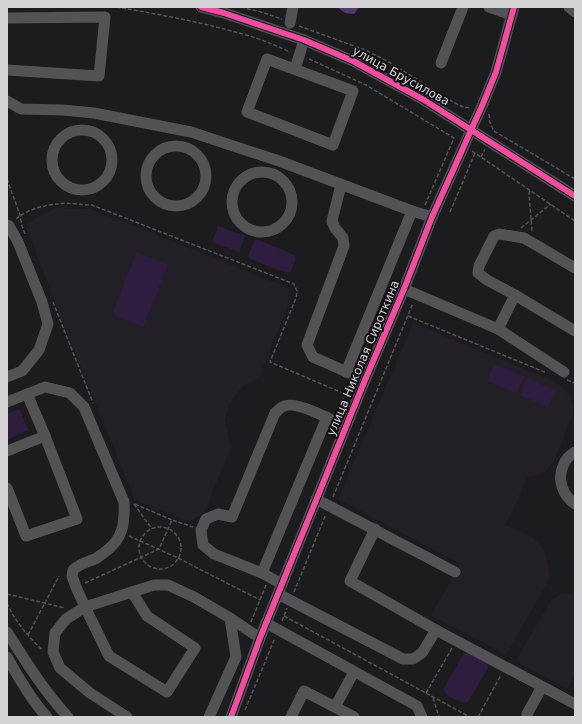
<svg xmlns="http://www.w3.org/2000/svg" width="582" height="724" font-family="'DejaVu Sans',sans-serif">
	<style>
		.built { fill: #231f27 }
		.green { fill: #2e1d3e }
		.forest { fill: #52396c }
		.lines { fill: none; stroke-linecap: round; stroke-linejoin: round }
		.path { stroke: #555456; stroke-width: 1.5; stroke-dasharray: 4 2; stroke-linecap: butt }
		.minor { stroke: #535254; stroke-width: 11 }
		.cycleway-casing { stroke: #131115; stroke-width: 8 }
		.cycleway { stroke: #ef4d9e; stroke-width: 6 }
		.labels { text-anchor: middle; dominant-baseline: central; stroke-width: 4; stroke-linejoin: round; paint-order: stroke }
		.street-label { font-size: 12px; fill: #d4d3d5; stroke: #131115 }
	</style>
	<rect width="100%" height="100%" fill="#1c1b1d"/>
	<g class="built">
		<polygon points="56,208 90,209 130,224 288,288 291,299 261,372 257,379 243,386 229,404 225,420 231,447 204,513 189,522 135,500 66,331 25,224"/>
		<polygon points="413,323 553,381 563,388 570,396 573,404 573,414 554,461 546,471 539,475 528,477 505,525 531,536 540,544 546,556 550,578 506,655 431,615 460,564 338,499"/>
		<polygon points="573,593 575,593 575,675 567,689 516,661 551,600 562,594"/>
	</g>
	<g class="green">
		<polygon points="218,226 245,236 239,252 212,242"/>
		<polygon points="255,240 259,240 295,255 296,258 291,272 286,273 250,259 248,256"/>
		<polygon points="137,252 168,265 143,327 112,314"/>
		<polygon points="494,364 524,376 517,393 487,381"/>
		<polygon points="527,378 555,390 548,407 520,395"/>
		<polygon points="20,409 28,430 7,440 7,414"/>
		<path d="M470 651 487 662 488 668 468 702C461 703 451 699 446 694 445 693 444 690 444 688L463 654Z"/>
	</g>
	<polygon class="forest" points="337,7 359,7 354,14 345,13"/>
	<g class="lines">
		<g class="path">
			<path d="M116 7C164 15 211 24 256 38 268 42 279 47 290 52"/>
			<polyline points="241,7 261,12 282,19"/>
			<path d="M299 26 365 50 389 62 453 102C459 105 464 109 471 107"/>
			<polyline points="309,59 366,85 454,138"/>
			<polyline points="489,114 490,123 494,131 575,179"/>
			<polyline points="472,151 575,221"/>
			<polyline points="481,157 485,149"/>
			<polyline points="7,179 20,215 22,226 25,234"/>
			<polyline points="530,191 529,193 532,231"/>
			<polyline points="425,205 454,138"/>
			<polyline points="450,212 475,153"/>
			<path d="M16 219C26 210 44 205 57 204 68 202 81 205 92 205L294 284 297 291 296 298 270 362 345 394"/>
			<polyline points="521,228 551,204"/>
			<polyline points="53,302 93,403"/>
			<polyline points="408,316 547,373"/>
			<polyline points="567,380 575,383"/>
			<polyline points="337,413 350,383"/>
			<polyline points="333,497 413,303"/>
			<polyline points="134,504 152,529"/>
			<polyline points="135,504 172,520"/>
			<circle cx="160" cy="548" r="21"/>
			<polyline points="129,536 178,558 260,600"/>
			<polyline points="85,583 159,549 172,520 193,527"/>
			<polyline points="294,592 326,514"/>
			<polyline points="7,594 65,608"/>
			<path d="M7 603C15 622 29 637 43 651"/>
			<polyline points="284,616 470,717"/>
			<polyline points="282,621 287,608"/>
			<polyline points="251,622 266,585"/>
			<polyline points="28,635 59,576"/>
			<polyline points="426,693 452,648"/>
			<polyline points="433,698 439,717"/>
			<polyline points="245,710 275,638"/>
			<polyline points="478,717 501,675"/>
		</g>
		<g class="minor">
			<polyline points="201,7 224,13 304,40 353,61 424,100 575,196"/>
			<polyline points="489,7 512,15"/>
			<polyline points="569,7 575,12"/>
			<polyline points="7,18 105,17 99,76 7,70"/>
			<polyline points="290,23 293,7"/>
			<polygon points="267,59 353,91 333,145 247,112"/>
			<polyline points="441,63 463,7"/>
			<polyline points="295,69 304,40"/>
			<polyline points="7,101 21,109 63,110 94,113 191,132 279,161 412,211 432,217"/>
			<circle cx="82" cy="160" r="30"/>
			<circle cx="176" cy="176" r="30"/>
			<circle cx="262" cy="202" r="30"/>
			<polyline points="341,185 332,221 335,228 343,238 344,246 307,345 313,357 365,380"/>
			<polyline points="7,225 9,226 18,242 42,302 48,324 39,350 22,371 7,377"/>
			<polyline points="575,268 524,238 499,234 494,236 479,266 478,273 487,280 515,295 575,331"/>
			<polyline points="404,289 498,329 515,295"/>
			<polyline points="498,329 564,372"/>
			<polyline points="346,372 412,211"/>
			<path d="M7 402 45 387 70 393 84 407 124 502C125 523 123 539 105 552 102 554 99 557 95 559 87 562 79 564 73 570L72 576 76 587 85 607 109 656 167 692 195 648 147 616 132 592"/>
			<polyline points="7,451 45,436"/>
			<path d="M575 452C570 455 565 460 563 466 557 480 563 496 575 504"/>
			<polyline points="7,488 26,536 77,519 45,436 27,394"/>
			<polyline points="316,499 455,572"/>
			<polyline points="262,573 327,417"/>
			<path d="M282 584 262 573 214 554 203 545 201 530 206 519 218 514 232 517 275 413C277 412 279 409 282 407 295 399 332 420 345 427"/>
			<polyline points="278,594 403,659 413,659 422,653 436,630 350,581 375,529"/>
			<polyline points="266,623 417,706 422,717"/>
			<polyline points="436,630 575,704"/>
			<path d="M7 632C26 662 44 691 68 717"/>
			<path d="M7 657C18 677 31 700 47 717"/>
			<polyline points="335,707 354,672"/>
			<polyline points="127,717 90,693 60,668 53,652 55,633 66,619 85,607 154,585 168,585 194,597 230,618 260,638"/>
			<polyline points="209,717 236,657 230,618"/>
			<polyline points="231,717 260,638 365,380 404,289 432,217 464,146 471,130 482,106 496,72 514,7"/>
			<polyline points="291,717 304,691 354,717"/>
			<polyline points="527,717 527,714 542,687"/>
		</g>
		<defs>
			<g id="cycleway">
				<polyline points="201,7 224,13 304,40 353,61 424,100 575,196"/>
				<polyline points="231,717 260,638 365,380 404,289 432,217 464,146 471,130 482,106 496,72 514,7"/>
			</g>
		</defs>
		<use href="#cycleway" class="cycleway-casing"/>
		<use href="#cycleway" class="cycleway"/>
	</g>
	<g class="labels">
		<g class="street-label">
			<text transform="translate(401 76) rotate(29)">улица Брусилова</text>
			<text transform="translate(363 358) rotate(-67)">улица Николая Сироткина</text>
		</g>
	</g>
	<rect width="582" height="724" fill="none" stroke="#d4d3d5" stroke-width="16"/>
</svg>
